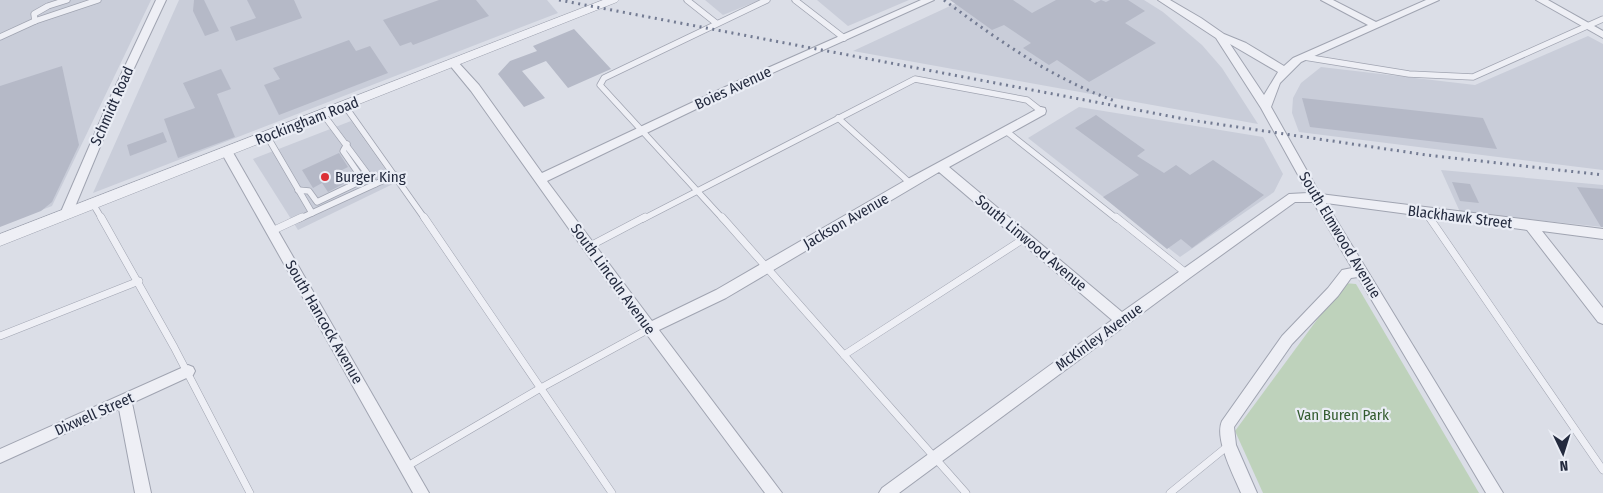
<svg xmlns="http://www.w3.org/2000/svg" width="1603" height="493" font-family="'Fira Sans Condensed',sans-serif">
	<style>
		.built { fill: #c9cdd9 }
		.green { fill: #bed2bb }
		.building { fill: #b5b9c7 }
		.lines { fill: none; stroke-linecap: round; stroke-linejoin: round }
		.service-far1-casing { stroke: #a0a4b1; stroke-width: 7 }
		.service-casing { stroke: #a0a4b1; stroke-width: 8 }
		.minor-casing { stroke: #a0a4b1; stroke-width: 2 }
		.tertiary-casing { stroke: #a0a4b1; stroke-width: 1 }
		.service-far1 { stroke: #eeeff5; stroke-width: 5.5 }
		.service { stroke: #eeeff5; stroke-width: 7 }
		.minor { fill: #eeeff5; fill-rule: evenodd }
		.tertiary { fill: #eeeff5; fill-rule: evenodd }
		.rail { stroke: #737b92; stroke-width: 3; stroke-dasharray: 2 4.5; stroke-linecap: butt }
		.poi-dot { fill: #dc3036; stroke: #eaedf5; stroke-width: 2 }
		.labels { text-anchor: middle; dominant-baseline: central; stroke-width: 4.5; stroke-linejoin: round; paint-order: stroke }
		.street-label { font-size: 15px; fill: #232a3e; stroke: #eaedf5 }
		.poi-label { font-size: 15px; fill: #232a3e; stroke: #eaedf5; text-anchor: start }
		.park-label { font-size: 15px; fill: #335c2f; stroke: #eaedf5 }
	</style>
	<rect width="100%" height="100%" fill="#dbdee7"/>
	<g class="built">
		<polygon points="0,0 151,0 52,206 0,226"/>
		<polygon points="179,0 547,0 558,13 93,193"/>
		<polygon points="705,0 760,0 723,15"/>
		<polygon points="817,0 909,0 848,26"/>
		<polygon points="963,0 1144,0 1163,12 1202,45 1222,68 1258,124 853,51"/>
		<polygon points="1588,36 1603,44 1603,170 1299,132 1292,113 1293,98 1301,83 1321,67 1475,85"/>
		<polygon points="1079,107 1263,137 1283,174 1274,192 1180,257 1028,138"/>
		<polygon points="351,121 395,183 298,230 253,159"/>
		<polygon points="1441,170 1603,185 1603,227 1460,212"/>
	</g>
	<polygon class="green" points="1344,283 1356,284 1479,493 1263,493 1235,431"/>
	<g class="building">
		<polygon points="194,0 204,0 219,31 205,36 193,11"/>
		<polygon points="247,0 294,0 302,18 236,41 230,27 256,18"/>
		<polygon points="439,0 476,0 489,16 413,45 411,42 400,46 383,20"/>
		<polygon points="950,0 1013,0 1032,13 1056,0 1090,0 1095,3 1101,0 1106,2 1110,0 1128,0 1145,11 1125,23 1156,43 1089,82 1057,60 1049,65 1023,48 1031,43 1004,25 992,30"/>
		<polygon points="574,29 611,69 568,88 546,61 522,71 545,98 524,107 498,74 510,61 537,51 533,46"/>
		<polygon points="349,40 356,51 370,46 388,73 279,115 264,85 280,79 273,68"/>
		<polygon points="62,66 79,145 52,202 41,211 0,227 0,86"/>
		<polygon points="221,69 231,89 217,94 235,137 178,158 164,119 195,108 183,83"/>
		<polygon points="1302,98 1483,118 1497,149 1310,127"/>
		<polygon points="1096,115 1145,150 1137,156 1164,173 1176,165 1190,175 1213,160 1264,195 1192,248 1181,239 1167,249 1103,197 1139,175 1075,128"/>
		<polygon points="163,132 167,142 130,156 127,145"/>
		<polygon points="339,153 348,167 340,171 347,182 328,192 322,183 313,188 302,170"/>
		<polygon points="1452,182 1470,184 1479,203 1460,201"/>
		<polygon points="1577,187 1603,189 1603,227 1601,227"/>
	</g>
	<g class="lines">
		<defs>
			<g id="service-far1">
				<polyline points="687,0 716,23"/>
				<polyline points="795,0 844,38"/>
				<polyline points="35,21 34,14 48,6 67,0"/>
				<polyline points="0,37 35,21 98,0"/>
				<polyline points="1304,57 1409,74 1473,77 1603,19"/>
				<polyline points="345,106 425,219"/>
				<polyline points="323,114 375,184"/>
				<polyline points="838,118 910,183"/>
				<polyline points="1006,131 1117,219"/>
				<polyline points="267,136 312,213 395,175"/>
				<polyline points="298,190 309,191 317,202 363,180 343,151 347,144"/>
				<polyline points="93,204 102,219"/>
				<polyline points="1426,213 1430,219"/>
				<polyline points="299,219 312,213"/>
				<polyline points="643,219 915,79 1027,100 1041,111"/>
				<polyline points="723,219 600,85 604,78 767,0"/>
			</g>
			<g id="service">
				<polyline points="101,217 174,347 250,493"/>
				<polyline points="424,217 612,493"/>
				<polyline points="722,217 966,493"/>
				<polyline points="1116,217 1186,273"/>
				<polyline points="1429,217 1603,470"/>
				<polyline points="272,231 302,217"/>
				<polyline points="588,247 645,217"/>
				<polyline points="0,336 139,281"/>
				<polyline points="844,355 1025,238"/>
				<polyline points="406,467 539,389 649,329"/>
				<polyline points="1170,493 1229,445"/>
			</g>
			<g id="minor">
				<polygon points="156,0 166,0 121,96 72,214 70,217 62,217 60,214 111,96"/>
				<path d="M921 0H934L746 85 547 181 652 321 716 290 906 180 1041 107 1045 108 1046 111 1045 114 949 167 1122 312 1289 194 1308 193 1261 108 1216 38 1158 0H1170L1201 18 1224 34 1246 43 1284 66 1293 58 1368 25 1321 0H1333L1376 22 1426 0H1439L1301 62 1280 83 1271 107 1320 194 1603 229V239L1542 231 1603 308V324L1598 322 1527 230 1326 203 1503 493H1486L1358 277 1351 278 1338 296 1292 344 1234 427 1236 445 1257 493H1241C1234 476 1214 439 1222 421L1282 336 1328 288 1342 270 1352 268 1313 202H1295L1191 277 899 493H879L882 488 1112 320 939 172 726 298 659 330 782 493H765L584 250 471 91 448 63 453 60 457 61 479 85 542 173 738 81ZM1230 44 1278 72 1264 95Z"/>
				<polygon points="1536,0 1548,0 1603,31 1603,38"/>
				<polygon points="227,148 231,149 429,493 413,493 221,152"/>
				<polygon points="188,365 193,367 195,371 193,375 132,403 151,493 135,493 119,409 0,463 0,449"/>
			</g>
			<polygon id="tertiary" points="603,0 619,0 617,2 0,246 0,234"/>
		</defs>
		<use href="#service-far1" class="service-far1-casing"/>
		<use href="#service" class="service-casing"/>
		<use href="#minor" class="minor-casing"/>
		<use href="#tertiary" class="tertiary-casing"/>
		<use href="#service-far1" class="service-far1"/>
		<use href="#service" class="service"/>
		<use href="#minor" class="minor"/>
		<use href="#tertiary" class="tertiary"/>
		<g class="rail">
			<polyline points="559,0 1190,120 1427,155 1603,175"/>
			<path d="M944 0C998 40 1051 78 1115 101"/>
		</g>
	</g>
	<circle class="poi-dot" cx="325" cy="177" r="5"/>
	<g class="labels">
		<g class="street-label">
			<text transform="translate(733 88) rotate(-25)">Boies Avenue</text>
			<text transform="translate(112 106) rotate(-66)">Schmidt Road</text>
			<text transform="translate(307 121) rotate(-21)">Rockingham Road</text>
			<text transform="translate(1460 217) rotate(7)">Blackhawk Street</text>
			<text transform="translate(846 221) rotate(-30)">Jackson Avenue</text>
			<text transform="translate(1340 235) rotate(59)">South Elmwood Avenue</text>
			<text transform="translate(1031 243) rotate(40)">South Linwood Avenue</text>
			<text transform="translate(613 279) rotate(54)">South Lincoln Avenue</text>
			<text transform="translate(324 322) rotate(60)">South Hancock Avenue</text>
			<text transform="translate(1099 337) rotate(-36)">McKinley Avenue</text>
			<text transform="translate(94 414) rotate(-24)">Dixwell Street</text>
		</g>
		<g class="poi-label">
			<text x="335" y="177">Burger King</text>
		</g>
		<g class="park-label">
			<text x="1343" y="415">Van Buren Park</text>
		</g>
	</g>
	<g transform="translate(1563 453) rotate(176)" stroke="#eaedf5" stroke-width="4" paint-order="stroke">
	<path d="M0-4L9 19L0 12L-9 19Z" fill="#232a3e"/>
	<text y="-8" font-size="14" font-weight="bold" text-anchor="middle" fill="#232a3e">N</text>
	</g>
</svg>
